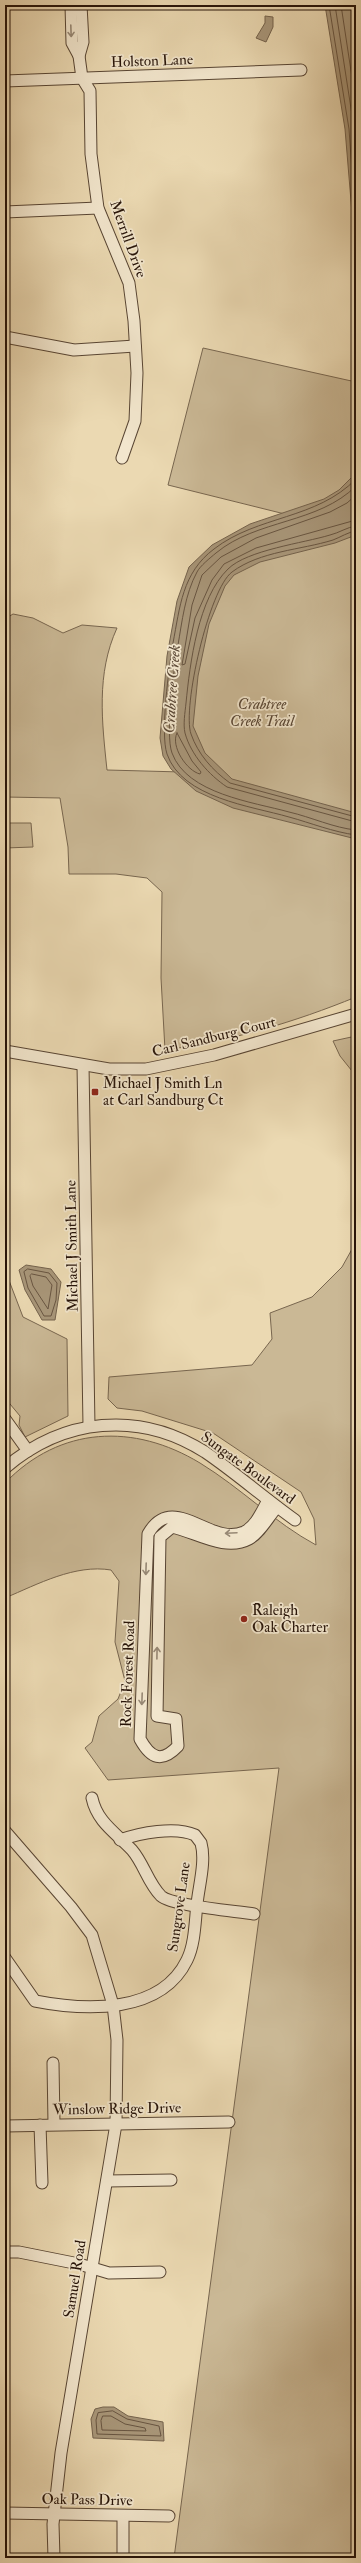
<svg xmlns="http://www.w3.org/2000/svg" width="361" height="2563" font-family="'IM FELL Double Pica',serif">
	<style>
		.green { fill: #cab895; stroke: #78664f }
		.water { fill: #a89679; stroke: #74624c }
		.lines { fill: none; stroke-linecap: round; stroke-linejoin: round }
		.shore { stroke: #685541; stroke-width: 1 }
		.street-casing { stroke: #584533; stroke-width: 13 }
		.street { stroke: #f2e6cd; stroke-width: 11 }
		.oneway { stroke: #978875 }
		.poi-dot { fill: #8f2418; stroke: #f2e6cd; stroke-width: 1.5 }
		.labels { text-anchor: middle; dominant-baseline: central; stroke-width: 3.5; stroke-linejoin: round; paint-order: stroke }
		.street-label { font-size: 15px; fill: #271409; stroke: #f2e6cd }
		.park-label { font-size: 15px; font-style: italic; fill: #584533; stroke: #f2e6cd }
		.poi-label { font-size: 15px; fill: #271409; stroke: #f2e6cd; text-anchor: start }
		.water-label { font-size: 16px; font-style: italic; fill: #5b4836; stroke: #f2e6cd }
	</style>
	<rect width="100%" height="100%" fill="#ebd9b2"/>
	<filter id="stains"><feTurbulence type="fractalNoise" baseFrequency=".005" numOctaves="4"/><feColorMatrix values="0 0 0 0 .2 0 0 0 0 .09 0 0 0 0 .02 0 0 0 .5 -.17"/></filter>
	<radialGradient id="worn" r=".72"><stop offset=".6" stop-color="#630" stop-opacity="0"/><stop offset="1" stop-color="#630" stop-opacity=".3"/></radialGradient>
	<g class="green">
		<path d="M203 348 356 382V997C295 1022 231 1041 165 1050L161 978 162 892 147 878 116 874H69L68 847 60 798 5 797V619L13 614 33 618 63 633 82 625 117 628C96 674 102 722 107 770L182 772 186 590 317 522 168 485Z"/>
		<polygon points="5,823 31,823 33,847 5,848"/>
		<polygon points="356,1036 356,1076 340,1056 333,1041"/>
		<path d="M356 1242V2558H174L279 1768 108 1780 85 1748 92 1742 99 1716 118 1699 125 1681 115 1642 119 1581 111 1570C75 1564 38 1584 5 1598V1483C60 1426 134 1423 200 1463 241 1488 275 1523 316 1545L314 1519 301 1492 213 1433 142 1411 117 1408 108 1399 109 1377 252 1365 272 1339 270 1313 312 1297 342 1267Z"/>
		<polygon points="5,1270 23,1317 67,1339 68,1416 25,1437 19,1425 20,1416 5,1398"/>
	</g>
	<g class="water">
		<polygon points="325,5 356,5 356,261 345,129"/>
		<polygon points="265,16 273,17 273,27 266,42 256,38 265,23"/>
		<polygon points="356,473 356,535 335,543 260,562 234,575 225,586 209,624 198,676 193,726 205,753 232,779 356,813 356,839 233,808 196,791 171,769 163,756 160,738 167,656 177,601 189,567 212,545 250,524 324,499 339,490"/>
		<polygon points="26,1265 51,1269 61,1282 55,1320 42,1320 25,1290 19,1270"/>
		<polygon points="103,2407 114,2407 128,2416 163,2422 164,2441 93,2438 91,2419 95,2409"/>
	</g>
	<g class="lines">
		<g class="shore">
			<polyline points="329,5 349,129 356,229"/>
			<polyline points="335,5 354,128 356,161"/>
			<polyline points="341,5 356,104"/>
			<path d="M356 479C316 520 258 515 214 549 182 573 180 607 173 643 169 667 160 733 167 754 182 798 251 806 289 817 311 823 333 832 356 835"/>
			<path d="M356 486C318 524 257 519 216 553 210 558 200 566 197 572 185 594 182 622 178 645 174 667 165 734 172 753 187 794 253 802 289 812 311 817 334 828 356 830"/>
			<polyline points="356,495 347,503 330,512 256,538 221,557 202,575 192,605 182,665 185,664 195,618 212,580 224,564 256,548 356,520"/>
			<path d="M356 526C347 527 339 533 330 535 304 543 247 550 228 569 198 598 190 663 186 703 185 713 183 724 185 733 191 755 209 775 227 787L356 822"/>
			<path d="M356 531C348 532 341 537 333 540 301 550 260 551 232 572 209 589 182 708 191 734 198 754 212 770 230 783L356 817"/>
			<path d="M177 733 192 761 201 772 200 774C187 771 170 746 177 733Z"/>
			<polygon points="28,1269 49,1273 57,1283 56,1300 51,1316 44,1316 28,1288 24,1272"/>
			<polygon points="32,1274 46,1277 52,1285 48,1309 33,1286 30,1276"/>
			<polygon points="113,2411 127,2419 159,2426 161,2436 97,2434 96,2420 98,2413"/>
			<polygon points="103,2416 111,2416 125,2424 145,2428 146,2431 102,2430 101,2421"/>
		</g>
		<defs>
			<g id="street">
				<polyline points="71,5 72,43 79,56 82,78 90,91 91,154 98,208 129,283 134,321 137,373 135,421 122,458"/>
				<polyline points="79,56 83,42 81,5"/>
				<polyline points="5,81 301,70"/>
				<polyline points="5,212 98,208"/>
				<polyline points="5,337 74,350 135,346"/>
				<polyline points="5,1051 109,1069 146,1069 214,1055 356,1014"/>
				<polyline points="83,1065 89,1426"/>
				<polyline points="5,1419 28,1451"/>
				<path d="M5 1468C63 1418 139 1410 205 1452 236 1473 264 1498 295 1520"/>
				<path d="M268 1500C262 1511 256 1526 244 1532 210 1547 173 1490 148 1534L140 1739C151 1759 162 1763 178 1746L176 1719 157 1716 160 1537 172 1527C196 1532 225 1552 249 1539 260 1533 269 1516 277 1507"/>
				<path d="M92 1798C97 1822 116 1833 132 1850 144 1864 148 1883 161 1896 172 1906 236 1911 254 1914"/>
				<polyline points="5,1831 71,1907 92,1935 113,2005 117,2040 116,2124 61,2453 53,2524 54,2558"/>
				<path d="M5 1958 35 2001C86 2011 161 2014 187 1960 195 1944 195 1921 197 1904 199 1885 206 1861 201 1843L195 1835C175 1826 140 1833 120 1840"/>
				<polyline points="53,2063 54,2124"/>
				<polyline points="40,2125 42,2183"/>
				<polyline points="5,2126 229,2122"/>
				<polyline points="107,2181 171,2180"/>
				<polyline points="5,2252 19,2252 79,2264 109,2273 160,2272"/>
				<polyline points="5,2513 169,2516"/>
				<polyline points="123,2558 123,2516"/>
			</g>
		</defs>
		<use href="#street" class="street-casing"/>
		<use href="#street" class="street"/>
	</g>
	<defs><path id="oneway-shaft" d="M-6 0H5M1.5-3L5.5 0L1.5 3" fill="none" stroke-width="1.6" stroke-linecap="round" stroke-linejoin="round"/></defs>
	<g class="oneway">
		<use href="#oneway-shaft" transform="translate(71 31) rotate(88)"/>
		<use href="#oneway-shaft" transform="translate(231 1533) rotate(177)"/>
		<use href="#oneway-shaft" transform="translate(146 1569) rotate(92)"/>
		<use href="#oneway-shaft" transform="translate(157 1653) rotate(-89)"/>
		<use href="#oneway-shaft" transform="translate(142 1699) rotate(92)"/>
	</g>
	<g class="poi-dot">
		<rect x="91" y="1088" width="8" height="8" rx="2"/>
		<circle cx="244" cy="1619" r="4"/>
	</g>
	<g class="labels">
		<g class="street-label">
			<text transform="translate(152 61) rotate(-2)">Holston Lane</text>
			<text transform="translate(128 239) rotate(70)">Merrill Drive</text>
			<text transform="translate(214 1037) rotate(-14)">Carl Sandburg Court</text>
			<text transform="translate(72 1246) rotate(-91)">Michael J Smith Lane</text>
			<text transform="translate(248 1468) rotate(36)">Sungate Boulevard</text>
			<text transform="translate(128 1674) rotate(-88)">Rock Forest Road</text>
			<text transform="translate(179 1907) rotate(-82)">Sungrove Lane</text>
			<text transform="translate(117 2109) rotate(-1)">Winslow Ridge Drive</text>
			<text transform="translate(75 2279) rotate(-81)">Samuel Road</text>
			<text transform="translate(87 2500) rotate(1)">Oak Pass Drive</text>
		</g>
		<g class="park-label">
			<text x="262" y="704">Crabtree<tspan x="262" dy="17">Creek Trail</tspan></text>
		</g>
		<g class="poi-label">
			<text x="103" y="1083">Michael J Smith Ln<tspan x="103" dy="17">at Carl Sandburg Ct</tspan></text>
			<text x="252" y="1610">Raleigh<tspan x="252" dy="17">Oak Charter</tspan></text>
		</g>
		<g class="water-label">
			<text transform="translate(172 689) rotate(-86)">Crabtree Creek</text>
		</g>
	</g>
	<rect width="361" height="2563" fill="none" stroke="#ebd9b2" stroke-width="20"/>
	<rect x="6" y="6" width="349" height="2551" fill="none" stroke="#271409" stroke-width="2"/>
	<rect x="10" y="10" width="341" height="2543" fill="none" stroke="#271409"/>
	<rect width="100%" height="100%" filter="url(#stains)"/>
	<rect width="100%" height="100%" fill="url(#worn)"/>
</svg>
